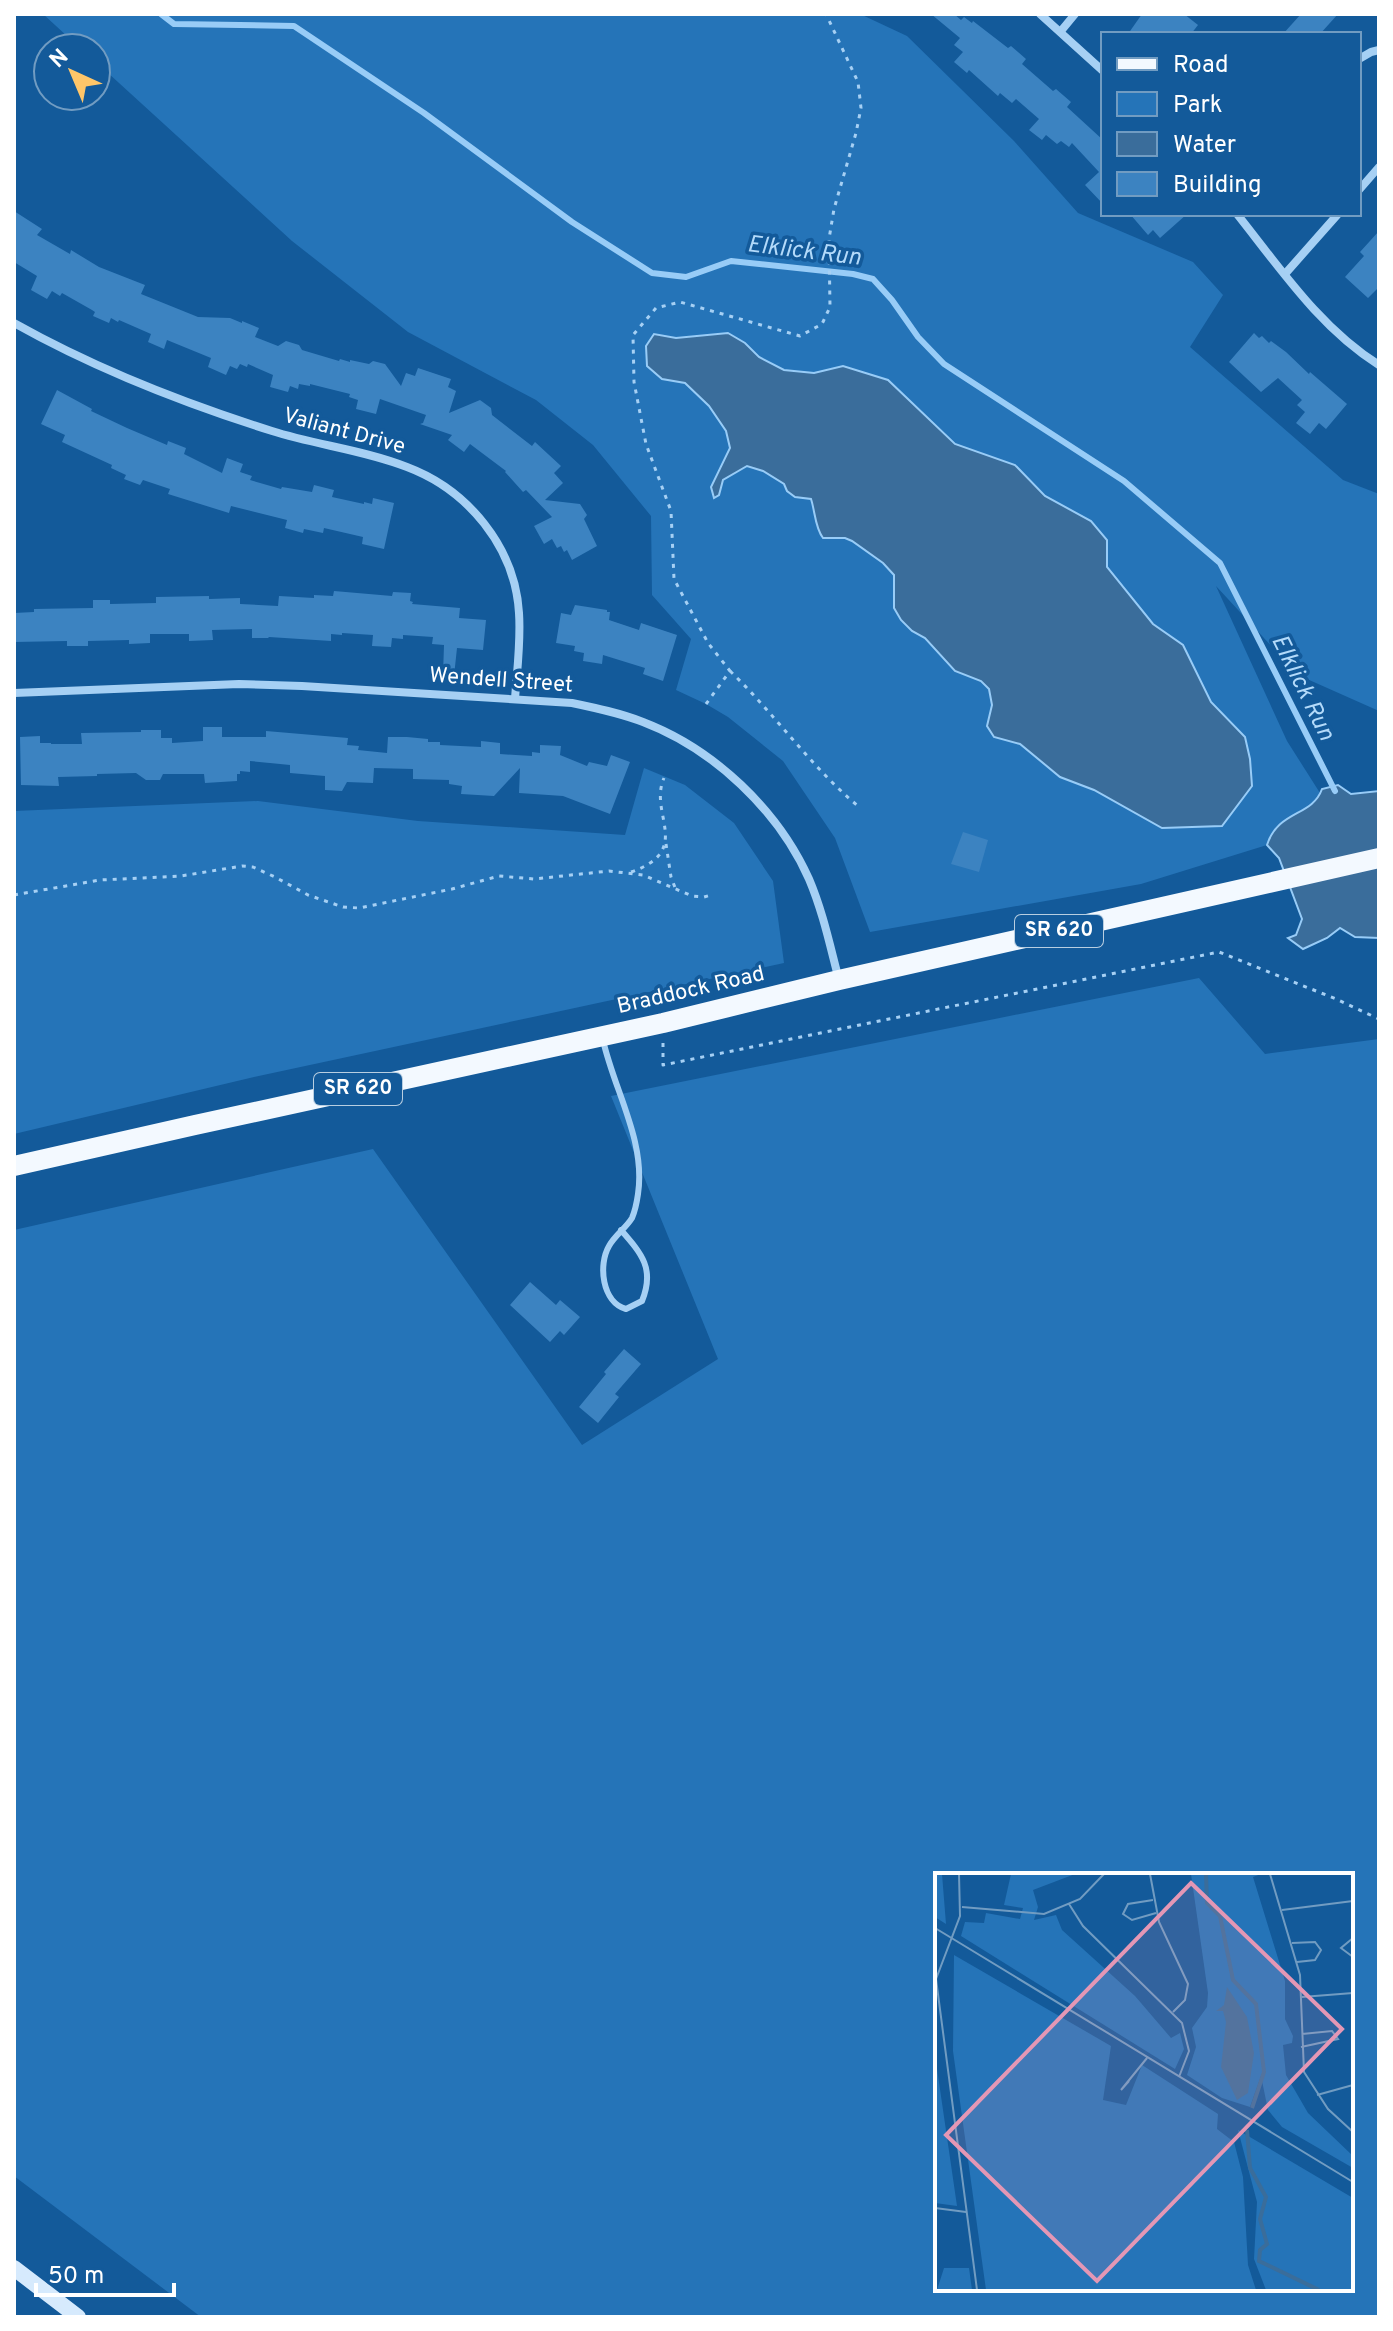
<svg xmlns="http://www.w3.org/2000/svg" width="1393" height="2331" font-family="Overpass,sans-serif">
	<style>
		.green { fill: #2574b8; fill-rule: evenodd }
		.water { fill: #3a6d9b; stroke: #98ccf7; stroke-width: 2 }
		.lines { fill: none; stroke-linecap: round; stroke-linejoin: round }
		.stream { stroke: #98ccf7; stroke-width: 6 }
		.building { fill: #3c83c1 }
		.path { stroke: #a6d0f4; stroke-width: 3; stroke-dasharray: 4 6; stroke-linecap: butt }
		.lane { stroke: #a6d0f4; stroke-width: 6 }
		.street { stroke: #a6d0f4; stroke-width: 8 }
		.secondary { stroke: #d6eafd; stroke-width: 16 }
		.primary { stroke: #f3f9ff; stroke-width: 20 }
		.labels { text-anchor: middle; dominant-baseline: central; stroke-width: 7; stroke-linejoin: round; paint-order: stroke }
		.shield { fill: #135a9a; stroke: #b8cee1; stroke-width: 2 }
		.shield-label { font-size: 20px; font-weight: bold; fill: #fff }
		.street-label { font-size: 22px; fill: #fff; stroke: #135a9a }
		.water-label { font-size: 24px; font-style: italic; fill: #b3dafa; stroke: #135a9a }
		.inset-river { fill: none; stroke: #3a6d9b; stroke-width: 4 }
		.inset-road { fill: none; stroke: #719cc2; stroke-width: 2 }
		.view { fill: #e497b5; fill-opacity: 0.15; stroke: #e497b5; stroke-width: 4 }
		.inset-edge { fill: none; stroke: #fff; stroke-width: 4 }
	</style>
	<rect width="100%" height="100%" fill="#135a9a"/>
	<g class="green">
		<polygon points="43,14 860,14 907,36 1014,141 1078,213 1193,262 1223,295 1190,347 1343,480 1379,494 1379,711 1298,675 1216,586 1287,741 1320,793 1317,801 1270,837 1267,845 1141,884 870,932 835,838 783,761 728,717 706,704 676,690 691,639 652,595 651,516 593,445 536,400 408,332 292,241 96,62 96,48 80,48"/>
		<polygon points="644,768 685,785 734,823 773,881 784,963 254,1077 14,1134 14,811 258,801 418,821 625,835"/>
		<path d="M1199 978 1265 1054 1379 1039V2317H201L14 2176V1230L373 1149 582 1445 718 1359 611 1096ZM937 1875H1351V2289H937Z"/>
	</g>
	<g class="water">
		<path d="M728 333 745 343 759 357 784 370 814 373 843 366 888 380 955 444 1015 465 1045 496 1091 521 1107 540V567L1153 624 1183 645 1211 702 1245 737 1250 759 1252 786 1222 826 1162 828 1094 790 1060 777 1020 744 994 737 987 726 992 705 989 689 981 681 955 671 925 638 912 631 901 620 894 608V575L883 563 852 541 845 538H823C815 528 815 511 811 499L795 497 787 491 784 484 763 471 747 466 723 480 719 495 714 498 711 487 730 448 726 431 709 406 685 383 662 379 647 366 646 346 654 334 676 338Z"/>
		<path d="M1338 785 1351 794 1379 791V938L1355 937 1340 928 1327 938 1303 949 1288 938 1296 935 1302 919 1279 858 1267 845C1278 810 1312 817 1322 789Z"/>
	</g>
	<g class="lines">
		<polyline class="stream" points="161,14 174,24 294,26 424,113 572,222 652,273 686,277 731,261 853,274 873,279 892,300 918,337 944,364 1124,481 1220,563 1335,791"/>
	</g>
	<g class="building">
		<polygon points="931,14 954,14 961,20 964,17 972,23 973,21 1008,48 1011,46 1026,59 1022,64 1053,91 1056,89 1071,102 1067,107 1103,140 1103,204 1085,185 1099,172 1072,143 1069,147 1061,141 1057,144 1046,135 1042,140 1029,130 1039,119 1016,99 1012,103 1000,93 998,96 969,70 967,73 954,62 963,52 954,45 960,38"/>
		<polygon points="1142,14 1184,14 1198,25 1191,34 1128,34"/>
		<polygon points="1301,14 1338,14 1320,34 1283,34"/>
		<polygon points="14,211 42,229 37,235 70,254 71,250 99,267 145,285 141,294 198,317 230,318 242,323 242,321 259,328 255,337 278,346 286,341 299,345 302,350 339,361 340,359 350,362 350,360 369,364 373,361 385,364 401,386 406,373 415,376 418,368 451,379 448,387 456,391 449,413 480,400 491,408 492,415 532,446 535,442 561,466 554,473 563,483 545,500 580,504 587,515 584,519 597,546 572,560 567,550 564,552 561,546 557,548 552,539 544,544 534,526 552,517 526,490 523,492 505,472 506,471 470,444 464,452 448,440 452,435 420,424 423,423 426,415 380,399 376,414 356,409 358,400 349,397 350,394 310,384 310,386 299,384 298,389 290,386 288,392 270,387 273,375 248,364 247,367 240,364 237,369 230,366 226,375 208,367 211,358 167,340 164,349 148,342 151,334 119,320 118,322 111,318 109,323 93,316 95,312 92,310 62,293 60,296 52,291 47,299 31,290 37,276 14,262"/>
		<polygon points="1130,214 1187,214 1160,238 1153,230 1148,235"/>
		<polygon points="1379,231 1379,287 1368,298 1345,277 1364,256 1360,252"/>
		<polygon points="1254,333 1259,338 1262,336 1269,343 1271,341 1286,352 1309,374 1310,372 1347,404 1326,429 1319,423 1310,434 1296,423 1305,412 1297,405 1302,400 1278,378 1261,392 1229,362"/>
		<polygon points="57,390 92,409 91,411 127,428 167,445 168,441 186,448 184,454 222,473 227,458 243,464 240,472 252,476 250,480 281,489 282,487 312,492 314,485 334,490 332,497 364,504 364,502 372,504 373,498 394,503 384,549 362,544 363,537 324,528 323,533 304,529 303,533 285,528 287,520 231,506 229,513 168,494 170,489 143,480 140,485 124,479 126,475 111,468 112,465 62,442 65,435 41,424"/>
		<polygon points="334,591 392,596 393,592 411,593 410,601 413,602 412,604 460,608 459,618 486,620 483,650 457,648 454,676 443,675 444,645 432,644 433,637 403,635 403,639 392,638 391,647 372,646 373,635 342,633 342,635 331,634 331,641 269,637 268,638 252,638 252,629 212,630 213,640 189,641 189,634 150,634 150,643 129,644 129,640 88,641 88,646 67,646 67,641 14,642 14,613 34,612 34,609 93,608 93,600 110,600 110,604 156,603 156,597 209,596 209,599 240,598 240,604 278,606 279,596 314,598 314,595 333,596"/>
		<polygon points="575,605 607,610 607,612 610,612 609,620 639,630 641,623 677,635 663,681 643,674 645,668 603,655 602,664 583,661 584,653 574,651 575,646 556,643 561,613 571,615"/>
		<polygon points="203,727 222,727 222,737 266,737 266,731 348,738 347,745 359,746 358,750 387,753 388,737 407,737 428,739 428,742 440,742 440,745 481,747 481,741 500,743 500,754 532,756 532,752 540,753 540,745 561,746 560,755 587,766 589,762 607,766 611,755 630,762 610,814 563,796 519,793 520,768 494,796 461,794 462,786 449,784 449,780 413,779 413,769 374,768 373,783 347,782 342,791 325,790 325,776 290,773 290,765 250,761 250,772 240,771 240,774 237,774 237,781 205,783 204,774 163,774 160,780 146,780 136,773 97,774 97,776 58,777 59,786 21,785 20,737 40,736 40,743 51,743 51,744 82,744 81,733 141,732 141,730 161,730 161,738 172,738 172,743 203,741"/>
		<polygon points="963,832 988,840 979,872 951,864"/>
		<polygon points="530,1282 556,1305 560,1300 580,1317 564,1335 560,1331 550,1342 510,1305"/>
		<polygon points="624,1349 641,1364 615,1394 619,1397 598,1423 579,1407 606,1374 604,1372"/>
	</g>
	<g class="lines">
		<g class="path">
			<path d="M730 671C775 714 810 766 858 806"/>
			<polyline points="706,704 730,671 708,643 674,579 671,511 646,444 634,382 633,335 656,308 680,302 800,336 822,324 830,307 829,239 834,209 856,133 861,108 858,82 826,14"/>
			<polyline points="666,844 671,877 676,890"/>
			<path d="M631 872C694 850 648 814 664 778"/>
			<polyline points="14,895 100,880 181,876 242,866 253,867 275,877 308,895 343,907 359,908 452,889 499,876 534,879 609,871 643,875 692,896 704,897 711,895"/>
			<polyline points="663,1043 663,1065 1219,952 1336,999 1379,1019"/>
		</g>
		<path class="lane" d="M603 1040C614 1090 646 1141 638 1194 637 1201 635 1211 632 1218 626 1228 615 1235 609 1246 598 1265 602 1302 626 1309L642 1301C655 1269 642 1254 621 1230"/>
		<g class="street">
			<polyline points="1040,14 1103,71"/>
			<polyline points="1061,31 1075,14"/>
			<polyline points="1359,59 1371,52 1379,50"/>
			<polyline points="1359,190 1379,167"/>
			<path d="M1237 214C1280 268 1320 328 1379 365"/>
			<polyline points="1285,274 1338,214"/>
			<path d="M14 323C96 369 183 403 272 431 316 445 364 450 407 467 468 490 515 547 519 613 521 642 517 670 515 699"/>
			<path d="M14 693 239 684 302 686 572 703C596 708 620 713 643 722 714 749 778 810 809 879 823 912 830 946 839 980"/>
		</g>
		<polyline class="secondary" points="14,2268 78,2317"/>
		<polyline class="primary" points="14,1166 195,1125 663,1023 839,980 1379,858"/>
	</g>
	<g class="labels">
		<g class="shield">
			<rect x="1015" y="915" width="88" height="32" rx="6"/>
			<rect x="314" y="1073" width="88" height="32" rx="6"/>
		</g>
		<g class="shield-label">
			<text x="1059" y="931">SR 620</text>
			<text x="358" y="1089">SR 620</text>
		</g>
		<g class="street-label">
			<text transform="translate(344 432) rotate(15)">Valiant Drive</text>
			<text transform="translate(501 681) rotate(4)">Wendell Street</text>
			<text transform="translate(691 991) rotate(-13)">Braddock Road</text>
		</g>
		<g class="water-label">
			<text transform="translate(804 252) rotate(7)">Elklick Run</text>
			<text transform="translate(1302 688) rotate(64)">Elklick Run</text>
		</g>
	</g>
	<g transform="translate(935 1873)">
		<rect width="418" height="418" fill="#135a9a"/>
		<path d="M0 1H7L11 51 0 44ZM76 1H140L98 17 103 34 99 47 121 42 127 57 200 123 236 165 245 160 249 176 240 196 26 63 30 49 49 50 51 40 85 46 88 35 69 32ZM256 1H326L318 4 350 108V146L358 163 357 170 348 172 351 202 373 240 418 283V295L347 254 333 237 326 203 315 234 287 225 252 202 261 174 257 155 272 134 273 120ZM19 82 176 173 168 227 191 232 207 192 283 241 282 256 299 269 308 304 313 392 321 417H51L18 178ZM0 182 22 333 0 330ZM303 257 418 325V417H331L319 386 322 329ZM9 395H34L37 417H2Z" fill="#2574b8"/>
		<path d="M292 114 312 144 319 180 313 220 302 227 286 194 291 149 288 138H281L289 132Z" fill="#3a6d9b"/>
		<path class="inset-river" d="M271 1 272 30 285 43 298 107 321 131 329 199 317 235M312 257 315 295 331 324 325 346 332 371 325 377 324 388 384 417"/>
		<path class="inset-road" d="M24 1 25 43 1 106 42 417M215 1 224 49 253 111 250 127 238 139M335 1 365 102 369 199 393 236 418 259M218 27 193 31 188 41 197 47 221 40M134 31 148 53 247 150 254 178 244 204M27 34 109 41 145 26 169 1M347 37 418 28M0 55 418 309M418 65 406 75 418 84M357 70 380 69 386 77 380 87 362 89M367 124 418 120M366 174 403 166 397 158 367 161M194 208 186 217 212 185M382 222 418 212M0 335 31 339"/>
		<path class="view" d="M256 10 407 156 162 408 11 262Z"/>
		<rect width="418" height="418" class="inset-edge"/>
	</g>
	<rect width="1393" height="2331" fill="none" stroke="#ffffff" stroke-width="32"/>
	<rect x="1101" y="32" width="260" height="184" fill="#135a9a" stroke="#719cc2" stroke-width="2"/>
	<rect x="1117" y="58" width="40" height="12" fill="#f3f9ff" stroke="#719cc2" stroke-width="2"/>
	<text x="1173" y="72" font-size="24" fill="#ffffff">Road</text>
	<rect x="1117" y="92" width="40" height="24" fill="#2574b8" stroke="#719cc2" stroke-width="2"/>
	<text x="1173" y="112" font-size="24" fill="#ffffff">Park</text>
	<rect x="1117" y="132" width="40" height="24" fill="#3a6d9b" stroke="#719cc2" stroke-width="2"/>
	<text x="1173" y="152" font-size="24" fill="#ffffff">Water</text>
	<rect x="1117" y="172" width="40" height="24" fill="#3c83c1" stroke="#719cc2" stroke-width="2"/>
	<text x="1173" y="192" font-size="24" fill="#ffffff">Building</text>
	<g transform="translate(72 72) rotate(316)"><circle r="38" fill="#135a9a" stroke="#719cc2" stroke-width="2"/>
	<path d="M0-6L14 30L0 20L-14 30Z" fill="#ffc669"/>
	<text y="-12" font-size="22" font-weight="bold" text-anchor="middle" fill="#ffffff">N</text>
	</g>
	<path d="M36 2283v12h138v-12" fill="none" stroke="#ffffff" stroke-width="4"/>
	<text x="48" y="2283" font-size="24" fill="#ffffff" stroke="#135a9a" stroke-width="6" paint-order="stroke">50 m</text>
</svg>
